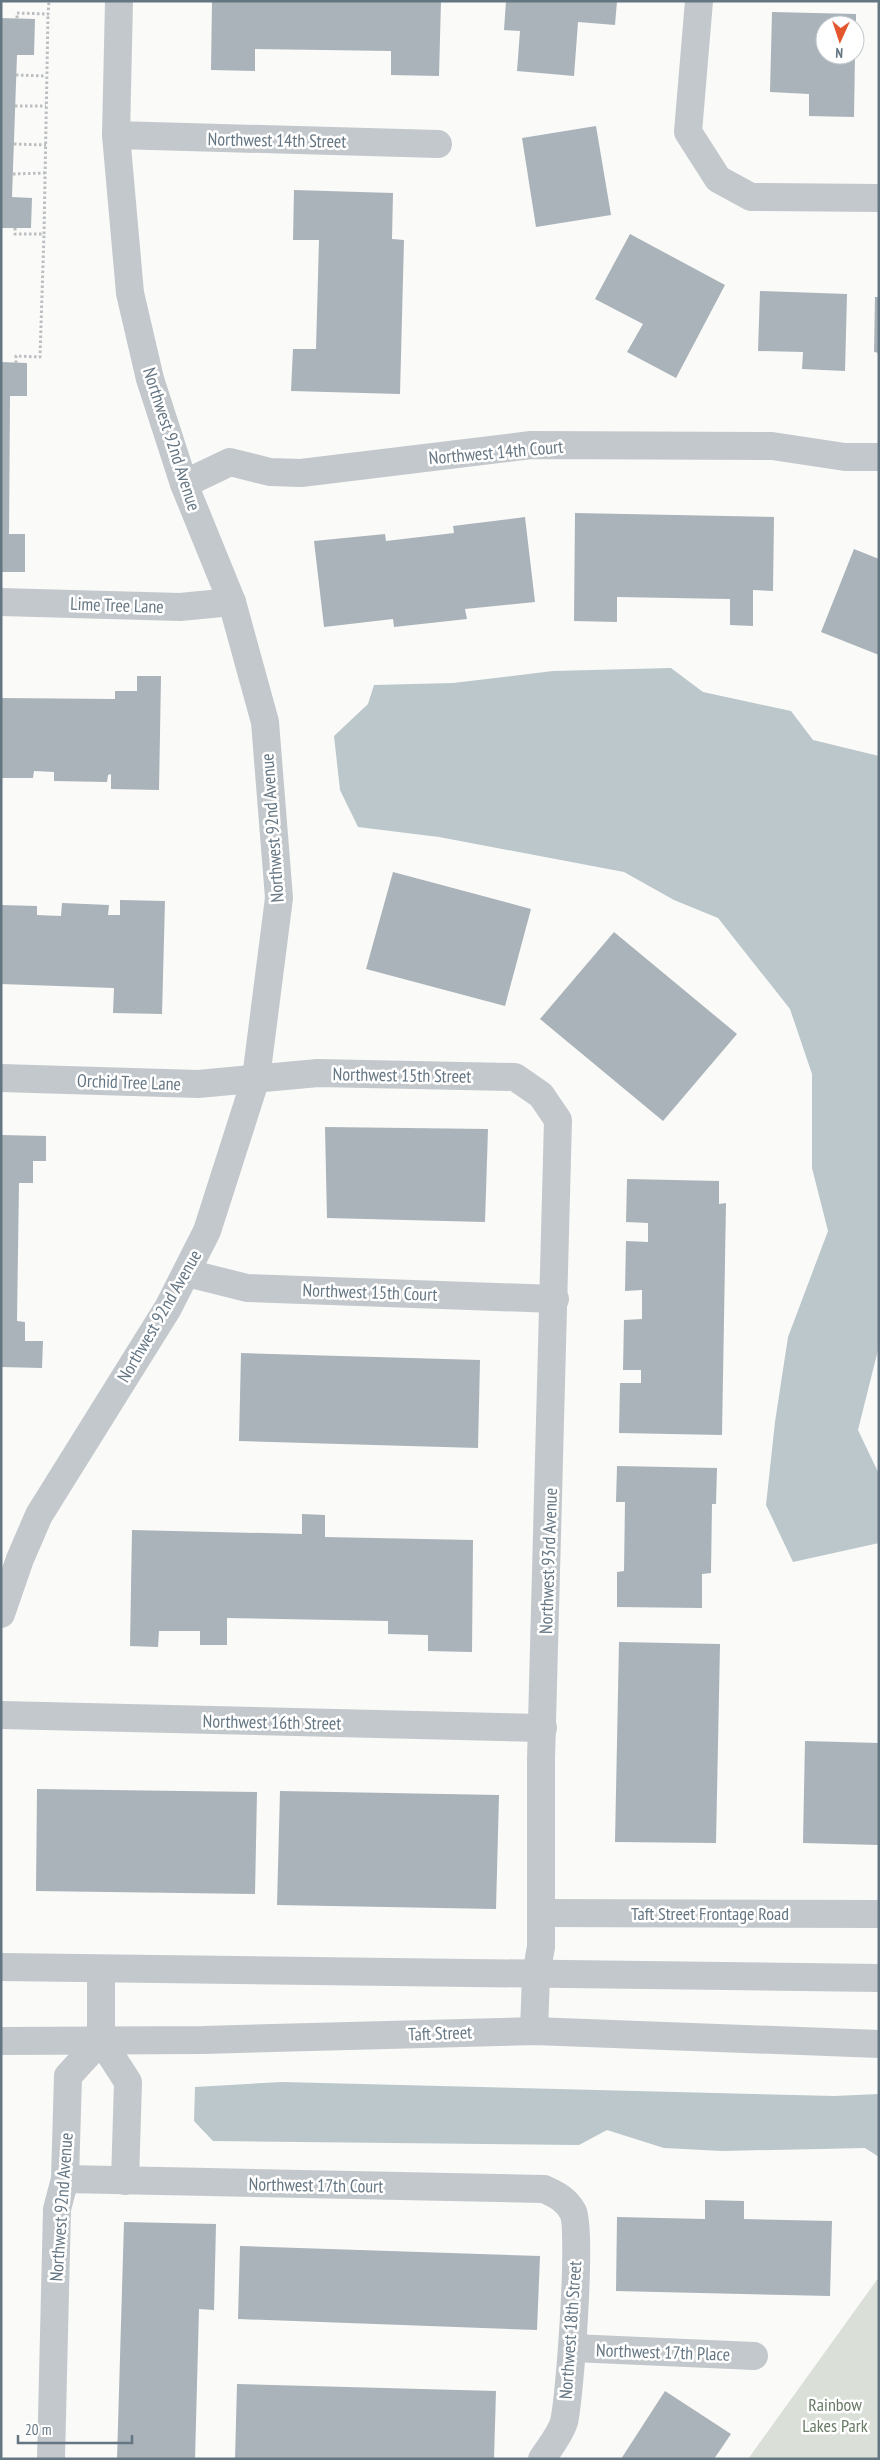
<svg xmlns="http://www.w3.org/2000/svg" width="880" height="2460" font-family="'PT Sans Narrow',sans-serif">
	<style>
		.green { fill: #dadfd7 }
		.water { fill: #bbc7cb }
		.building { fill: #aab3b9 }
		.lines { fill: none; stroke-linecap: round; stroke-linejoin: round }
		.path { stroke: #bbbfc2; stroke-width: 3; stroke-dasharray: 2.5 2.5; stroke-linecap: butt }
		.minor { stroke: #c3c8cc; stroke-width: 28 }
		.labels { text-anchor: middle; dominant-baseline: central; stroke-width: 5; stroke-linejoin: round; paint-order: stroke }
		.street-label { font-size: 18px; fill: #657683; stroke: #fff }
		.park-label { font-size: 18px; fill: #687a64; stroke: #fff }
	</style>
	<rect width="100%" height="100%" fill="#fafaf8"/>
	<polygon class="green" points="879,2277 879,2459 748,2459"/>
	<g class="water">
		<polygon points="671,668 703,692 791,711 813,740 879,756 879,1346 858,1430 879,1474 879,1543 793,1562 766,1505 775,1422 788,1337 828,1231 812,1168 812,1074 790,1009 718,918 674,900 624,872 439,837 358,827 340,790 334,736 368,704 374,685 453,683 553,671"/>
		<polygon points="282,2082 834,2096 879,2094 879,2157 865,2148 722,2151 664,2148 607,2130 579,2145 213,2141 194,2121 195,2087"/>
	</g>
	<g class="building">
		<polygon points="212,1 441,1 439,76 391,75 391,51 255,49 255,71 211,70"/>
		<polygon points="506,1 617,1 615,25 578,22 574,76 517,71 520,31 504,30"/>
		<polygon points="772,12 856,14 856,25 825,25 825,55 855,55 854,117 809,116 809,94 770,92"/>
		<polygon points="1,18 35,19 34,55 17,55 12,197 32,198 31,228 1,228"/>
		<polygon points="596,126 611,215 536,227 522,138"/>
		<polygon points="294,190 393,193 392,239 404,240 400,394 291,391 293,349 316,349 319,240 293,240"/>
		<polygon points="630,234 725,285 676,378 627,352 643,324 595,299"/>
		<polygon points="760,291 847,294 845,371 802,369 803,352 758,351"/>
		<polygon points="875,297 879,297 879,353 874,352"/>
		<polygon points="1,362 27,363 27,396 10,396 9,534 25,534 25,572 1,572"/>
		<polygon points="575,513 774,517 773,591 753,590 753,626 730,625 730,599 617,597 617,622 574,621"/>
		<polygon points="525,517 535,602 465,609 467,619 394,627 393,619 324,627 314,541 385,534 386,541 454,533 453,526"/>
		<polygon points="854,549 879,559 879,655 821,632"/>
		<polygon points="137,676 161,676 159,790 111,789 111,774 108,775 107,782 54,781 54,772 34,771 33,778 1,778 1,698 115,699 115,691 137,691"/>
		<polygon points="393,872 531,909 505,1006 366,969"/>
		<polygon points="120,900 165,901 162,1014 113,1013 114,988 1,984 1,905 37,906 37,915 61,916 62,903 109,905 108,915 120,915"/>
		<polygon points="614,932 737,1034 663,1121 540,1019"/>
		<polygon points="325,1127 488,1129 485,1222 327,1218"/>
		<polygon points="1,1135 46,1136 46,1161 33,1161 33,1183 19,1183 17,1321 25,1322 25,1341 43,1341 42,1368 1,1367"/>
		<polygon points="627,1179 719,1181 719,1204 726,1203 722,1435 619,1433 620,1383 641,1383 641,1370 623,1370 624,1320 642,1319 642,1290 625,1291 626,1241 648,1242 648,1223 626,1222"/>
		<polygon points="241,1353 480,1360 478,1448 239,1441"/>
		<polygon points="617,1466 717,1468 716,1504 712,1504 711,1573 702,1574 702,1608 617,1607 617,1572 624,1571 625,1502 616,1502"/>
		<polygon points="302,1514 325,1515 325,1537 473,1540 472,1652 428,1651 428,1635 388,1634 388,1621 227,1618 227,1645 200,1645 200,1631 159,1631 158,1647 130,1646 132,1530 302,1534"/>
		<polygon points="619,1642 720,1644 716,1843 615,1842"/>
		<polygon points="805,1741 879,1743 879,1845 803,1843"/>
		<polygon points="37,1789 257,1792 255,1894 36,1891"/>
		<polygon points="280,1791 499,1795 496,1909 277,1905"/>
		<polygon points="705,2200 744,2201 744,2219 832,2221 830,2296 616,2291 617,2217 705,2219"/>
		<polygon points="124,2222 216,2224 214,2310 199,2309 195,2459 117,2459"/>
		<polygon points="240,2246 540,2256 537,2330 238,2319"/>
		<polygon points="237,2384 496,2391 494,2459 235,2459"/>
		<polygon points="665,2391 731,2434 714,2459 621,2459"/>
	</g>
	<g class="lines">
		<g class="path">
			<polyline points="17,18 17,13 48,14 49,1"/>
			<polyline points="16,75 46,76"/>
			<polyline points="15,106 46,106"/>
			<polyline points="14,144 46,145"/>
			<polyline points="13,174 45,173"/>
			<polyline points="15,228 15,234 44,234 48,14"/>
			<polyline points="16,363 16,356 40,357 44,234"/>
		</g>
		<g class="minor">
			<polyline points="699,1 688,132 718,179 751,197 879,198"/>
			<polyline points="116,135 438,144"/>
			<polyline points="184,484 230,462 270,472 301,473 531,445 772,446 845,457 879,457"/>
			<polyline points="1,602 180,607 232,602"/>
			<polyline points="1,1078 198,1084 318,1073 515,1077 541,1095 558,1120 541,1760 541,1947 536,1975 534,2031"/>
			<polyline points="187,1273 247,1288 555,1299"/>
			<polyline points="1,1614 20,1559 39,1515 168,1308 207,1231 256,1078 279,898 265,722 232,602 184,484 150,379 130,293 116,135 119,1"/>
			<polyline points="1,1715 543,1728"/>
			<polyline points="542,1913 879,1914"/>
			<polyline points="1,1967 879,1978"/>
			<polyline points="101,2040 128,2082 125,2181"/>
			<polyline points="1,2041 203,2040 534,2031 879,2044"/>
			<path d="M65 2179 544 2189C557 2195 566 2199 573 2212 582 2231 570 2396 564 2422 560 2435 549 2448 542 2459"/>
			<polyline points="573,2348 754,2356"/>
			<polyline points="51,2459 57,2209 65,2179 68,2076 101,2040 101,1969"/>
		</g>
	</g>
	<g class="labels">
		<g class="street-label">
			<text transform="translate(277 140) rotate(1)">Northwest 14th Street</text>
			<text transform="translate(172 439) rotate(72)">Northwest 92nd Avenue</text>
			<text transform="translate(496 452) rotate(-5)">Northwest 14th Court</text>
			<text transform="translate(117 605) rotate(2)">Lime Tree Lane</text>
			<text transform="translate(272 828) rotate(-94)">Northwest 92nd Avenue</text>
			<text transform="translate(402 1075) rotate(1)">Northwest 15th Street</text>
			<text transform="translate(129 1082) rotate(2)">Orchid Tree Lane</text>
			<text transform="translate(370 1292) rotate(2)">Northwest 15th Court</text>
			<text transform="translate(159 1316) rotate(-60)">Northwest 92nd Avenue</text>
			<text transform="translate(548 1561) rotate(-88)">Northwest 93rd Avenue</text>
			<text transform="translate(272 1722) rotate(1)">Northwest 16th Street</text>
			<text x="710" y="1913">Taft Street Frontage Road</text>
			<text transform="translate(440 2033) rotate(-2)">Taft Street</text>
			<text transform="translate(316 2185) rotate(1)">Northwest 17th Court</text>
			<text transform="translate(61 2207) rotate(-86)">Northwest 92nd Avenue</text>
			<text transform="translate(570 2330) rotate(-86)">Northwest 18th Street</text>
			<text transform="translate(663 2352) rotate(2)">Northwest 17th Place</text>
		</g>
		<g class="park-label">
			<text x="835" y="2404">Rainbow<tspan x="835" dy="21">Lakes Park</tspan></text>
		</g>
	</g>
	<rect width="880" height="2460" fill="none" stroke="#657683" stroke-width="5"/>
	<g transform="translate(840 40) rotate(183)"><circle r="24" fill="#ffffff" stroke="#c1c8cd"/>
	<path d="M0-4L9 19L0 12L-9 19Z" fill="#e4572e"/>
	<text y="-8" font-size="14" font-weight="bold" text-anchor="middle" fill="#657683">N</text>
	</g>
	<path d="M18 2435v8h114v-8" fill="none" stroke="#657683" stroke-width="2.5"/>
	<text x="25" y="2435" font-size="15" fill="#657683" stroke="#ffffff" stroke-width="4" paint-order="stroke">20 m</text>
</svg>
